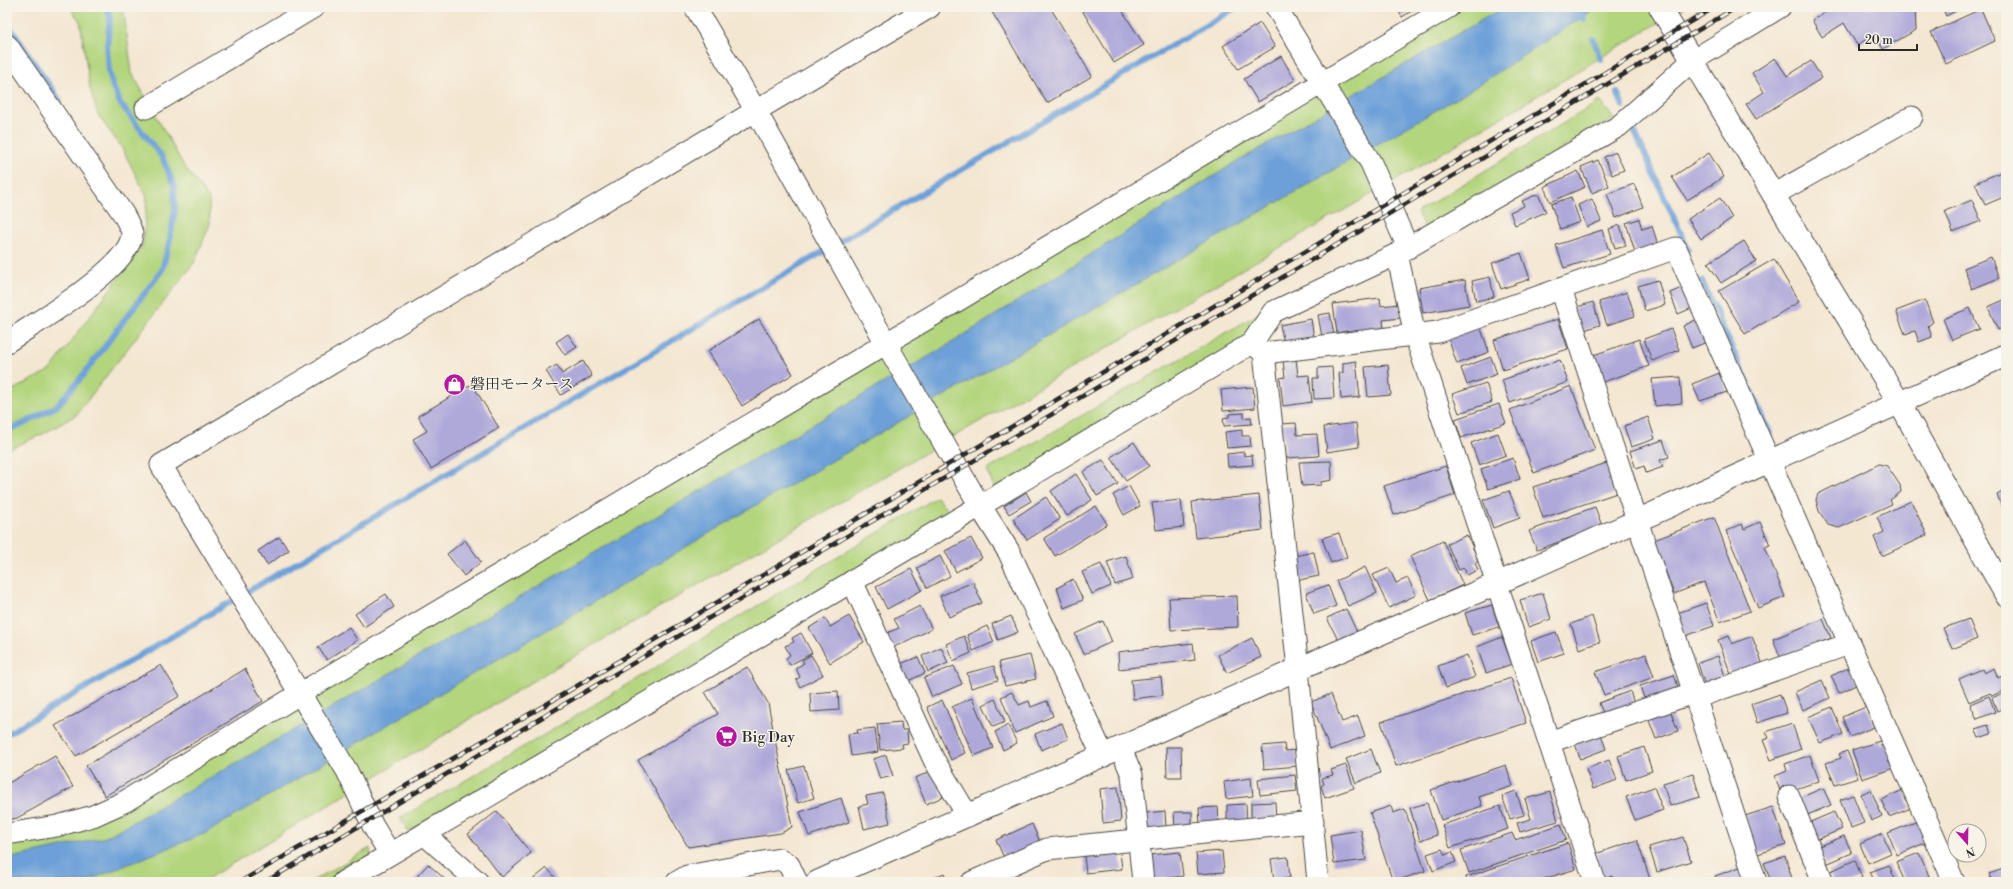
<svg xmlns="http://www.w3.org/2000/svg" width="2013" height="889" font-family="'Libre Bodoni','Noto Serif JP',serif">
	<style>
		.green { fill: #b3d57d; stroke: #6f8054 }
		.water { fill: #6da0d8; stroke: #4c6682 }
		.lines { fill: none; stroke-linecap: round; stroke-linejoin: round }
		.stream { stroke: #6da0d8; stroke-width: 6 }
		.building { fill: #afa9da }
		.minor-casing { stroke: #494744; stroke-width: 23 }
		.tertiary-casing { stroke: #494744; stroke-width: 24 }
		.minor { stroke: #fff; stroke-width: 21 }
		.tertiary { stroke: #fff; stroke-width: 22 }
		.rail-casing { stroke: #2b2b2b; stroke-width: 4.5 }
		.rail { stroke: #f7f3e8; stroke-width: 3; stroke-dasharray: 9; stroke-linecap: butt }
		.labels { text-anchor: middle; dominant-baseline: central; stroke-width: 3; stroke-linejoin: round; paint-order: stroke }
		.poi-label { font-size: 15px; fill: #2b2b2b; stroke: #f7f3e8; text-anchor: start }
	</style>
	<rect width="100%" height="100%" fill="#f7f3e8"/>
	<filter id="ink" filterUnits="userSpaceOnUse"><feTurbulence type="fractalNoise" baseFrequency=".025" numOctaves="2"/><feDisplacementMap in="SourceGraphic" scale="8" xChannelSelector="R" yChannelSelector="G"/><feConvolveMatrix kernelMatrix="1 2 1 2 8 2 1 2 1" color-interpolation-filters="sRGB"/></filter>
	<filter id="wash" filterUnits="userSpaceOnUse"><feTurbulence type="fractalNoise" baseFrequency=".012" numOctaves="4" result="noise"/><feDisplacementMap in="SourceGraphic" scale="16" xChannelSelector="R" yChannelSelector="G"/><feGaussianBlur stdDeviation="0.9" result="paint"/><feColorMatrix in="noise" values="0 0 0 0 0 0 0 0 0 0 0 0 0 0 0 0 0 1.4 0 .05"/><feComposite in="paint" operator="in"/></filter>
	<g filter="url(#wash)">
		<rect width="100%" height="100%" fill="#f4e7d2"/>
		<g class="green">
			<polygon points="69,7 122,7 124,13 132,73 184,166 209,199 210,224 194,263 76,415 45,433 7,450 7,393 50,370 143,245 147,197 122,148 98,115 90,89 80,21"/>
			<polygon points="1448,7 1685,7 1422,165 551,670 202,882 7,882 7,830 101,813"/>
			<polygon points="1600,101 1614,119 1425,229 1417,212"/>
			<polygon points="1260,313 1252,343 995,490 987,470"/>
			<polygon points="937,497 952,516 409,832 400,818 544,735"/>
			<polygon points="370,848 372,865 342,882 311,882"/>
		</g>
		<polygon class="water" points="1504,7 1598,7 1469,91 770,497 206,833 84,882 7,882 7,859 106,837 285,735 953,342 1228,167"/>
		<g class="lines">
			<g class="stream">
				<polyline points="1584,19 1582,15 1584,7"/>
				<polyline points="7,23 60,101"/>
				<polyline points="1593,39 1601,59"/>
				<polyline points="1617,92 1623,106"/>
				<polyline points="1633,128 1688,249"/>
				<polyline points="1702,281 1770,433"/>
				<polyline points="7,430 23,424 57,406 84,374 162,270 169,244 175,210 174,185 162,157 120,103 113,87 109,72 107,47 110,16 106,7"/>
				<polyline points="7,734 1237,7"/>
			</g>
		</g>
		<g id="blocks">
			<g class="building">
				<polygon points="989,7 1050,7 1092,76 1047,103"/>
				<polygon points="1080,7 1120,7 1144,45 1114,63"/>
				<polygon points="1396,7 1418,7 1402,17"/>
				<polygon points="1834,7 1915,7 1916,30 1883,49 1874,35 1857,45 1844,23 1822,37 1812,20"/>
				<polygon points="1942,7 1964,7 1946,16"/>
				<polygon points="1981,9 1995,41 1946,64 1931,32"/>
				<polygon points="1260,23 1275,47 1238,69 1223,46"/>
				<polygon points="1281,56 1295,80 1258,102 1244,79"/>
				<polygon points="1775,58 1787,76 1811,61 1822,78 1756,119 1746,104 1764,92 1752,73"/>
				<polygon points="1616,152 1624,170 1612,175 1604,157"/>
				<polygon points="1709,153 1724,177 1687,200 1672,177"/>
				<polygon points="1598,160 1609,186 1592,193 1581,167"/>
				<polygon points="2006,170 2006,196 1985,205 1975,183"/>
				<polygon points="1578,171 1585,187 1550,202 1544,187"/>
				<polygon points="1634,184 1643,207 1616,218 1607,194"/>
				<polygon points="1538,194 1546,212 1515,225 1510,212 1524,206 1522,201"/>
				<polygon points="1571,197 1580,222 1560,229 1551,204"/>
				<polygon points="1720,198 1732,218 1701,239 1688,219"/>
				<polygon points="1592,199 1601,221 1587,227 1578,205"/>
				<polygon points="1972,200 1981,221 1953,232 1945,211"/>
				<polygon points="1639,219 1642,229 1652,226 1659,248 1636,255 1626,223"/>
				<polygon points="1620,225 1626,246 1615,249 1609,229"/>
				<polygon points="1602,230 1610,254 1564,268 1556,245"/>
				<polygon points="1744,241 1756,261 1721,283 1708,263"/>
				<polygon points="2006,248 2006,263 2001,250"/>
				<polygon points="1521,253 1530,279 1501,289 1492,263"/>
				<polygon points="1991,257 1999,278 1972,289 1964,268"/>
				<polygon points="1774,259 1799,302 1745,334 1719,291"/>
				<polygon points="1490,277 1494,297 1476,301 1472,281"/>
				<polygon points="1465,280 1469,305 1423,313 1419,288"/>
				<polygon points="1658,280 1665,305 1645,311 1638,286"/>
				<polygon points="1684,287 1692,308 1678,314 1670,293"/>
				<polygon points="1627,292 1635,316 1607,325 1599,302"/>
				<polygon points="1380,298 1381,306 1399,304 1401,318 1383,320 1384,330 1348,335 1347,331 1337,333 1333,304"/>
				<polygon points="2006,299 2006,326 1998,330 1988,307"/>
				<polygon points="1925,300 1933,322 1928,326 1932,337 1919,342 1915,331 1905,334 1896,311"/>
				<polygon points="1593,302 1600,325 1581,331 1574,308"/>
				<polygon points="1970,308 1979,329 1952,340 1943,319"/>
				<polygon points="1330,313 1334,335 1322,337 1318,315"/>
				<polygon points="759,319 793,374 742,406 708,351"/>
				<polygon points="1311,319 1314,338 1284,343 1280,325"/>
				<polygon points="1558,319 1568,349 1503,370 1494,340"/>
				<polygon points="1698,319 1707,342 1692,348 1683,326"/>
				<polygon points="1480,326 1489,352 1457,364 1448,338"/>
				<polygon points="1671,329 1679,350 1652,361 1644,339"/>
				<polygon points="568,334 577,347 565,355 556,342"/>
				<polygon points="1639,339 1649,366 1600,383 1591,356"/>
				<polygon points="1491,357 1497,374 1467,385 1461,368"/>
				<polygon points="1296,359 1298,376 1309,375 1312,402 1283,406 1280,378 1285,377 1283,361"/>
				<polygon points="1560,360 1568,382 1510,403 1502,380"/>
				<polygon points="583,361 592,376 561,395 546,371 557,365 562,374"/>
				<polygon points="1356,361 1360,397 1341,399 1339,373 1343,373 1343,363"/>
				<polygon points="1388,365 1391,395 1368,397 1365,367"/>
				<polygon points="1332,367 1334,398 1314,399 1313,378 1318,378 1318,368"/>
				<polygon points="1722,372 1727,392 1700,401 1692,384"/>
				<polygon points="1680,377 1682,403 1655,406 1652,379"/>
				<polygon points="1486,383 1492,402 1459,413 1452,394"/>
				<polygon points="472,384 499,428 431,469 413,439 427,431 418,416"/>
				<polygon points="1571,386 1595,450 1534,473 1510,410"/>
				<polygon points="1253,387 1255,408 1223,411 1221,390"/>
				<polygon points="1499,404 1506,423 1461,438 1455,419"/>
				<polygon points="1244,413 1244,418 1251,417 1252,424 1224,426 1223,418 1229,417 1229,414"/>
				<polygon points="1648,417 1655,439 1631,447 1624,426"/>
				<polygon points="1296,423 1297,435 1317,434 1319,456 1286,458 1282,424"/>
				<polygon points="1356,423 1359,447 1327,452 1324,427"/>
				<polygon points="1242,430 1242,436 1250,436 1251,446 1227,448 1225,432"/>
				<polygon points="1498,433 1506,455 1479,465 1471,443"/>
				<polygon points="1663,440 1669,457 1660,460 1663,467 1646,473 1644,466 1636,469 1630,451"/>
				<polygon points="1134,442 1149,466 1126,481 1111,457"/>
				<polygon points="1244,452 1244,456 1252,455 1253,465 1228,467 1227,454"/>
				<polygon points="1513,458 1520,479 1488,489 1481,469"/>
				<polygon points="1103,460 1118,484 1097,496 1083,472"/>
				<polygon points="1331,461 1332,480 1321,482 1321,485 1302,486 1299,462"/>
				<polygon points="1607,463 1617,493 1543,518 1533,487"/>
				<polygon points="1879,464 1887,466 1900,485 1901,492 1890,500 1892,504 1839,528 1828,525 1819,511 1816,500 1818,494"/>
				<polygon points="1446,466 1455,495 1394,515 1384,486"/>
				<polygon points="1076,474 1092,500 1067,516 1051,491"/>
				<polygon points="1129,486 1140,506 1124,515 1113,495"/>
				<polygon points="2006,490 2006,506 2003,508 1997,495"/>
				<polygon points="1509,491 1520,518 1493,528 1483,500"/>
				<polygon points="1026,492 1031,501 1009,514 1004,506"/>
				<polygon points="1259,495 1263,530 1196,538 1192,502"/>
				<polygon points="1046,497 1060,519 1027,540 1013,519"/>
				<polygon points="1181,500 1184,527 1156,530 1152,503"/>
				<polygon points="1911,501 1927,535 1882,556 1874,537 1884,532 1877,517"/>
				<polygon points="1096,506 1107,524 1055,556 1044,538"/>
				<polygon points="1595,507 1602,526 1537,550 1529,531"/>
				<polygon points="1714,517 1750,611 1720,622 1704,582 1674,594 1654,540"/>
				<polygon points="1760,522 1770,545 1765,547 1785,597 1758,608 1726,531 1742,524 1744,529"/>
				<polygon points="1339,533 1347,557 1331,563 1322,538"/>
				<polygon points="1467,535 1479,561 1475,563 1478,570 1467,575 1464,568 1459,570 1447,544"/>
				<polygon points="279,537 289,550 267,565 258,551"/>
				<polygon points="971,538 982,558 956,572 945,551"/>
				<polygon points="465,540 481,562 464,576 447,554"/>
				<polygon points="1443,541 1463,585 1430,600 1410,556"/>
				<polygon points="1314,552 1319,576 1299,580 1294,556"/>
				<polygon points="940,556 950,576 927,588 917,568"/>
				<polygon points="1126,556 1133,579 1115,585 1107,562"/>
				<polygon points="1101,564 1111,586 1092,594 1082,572"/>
				<polygon points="1365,567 1377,593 1348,606 1336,581"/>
				<polygon points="1389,568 1396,583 1408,578 1416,595 1389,608 1373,575"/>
				<polygon points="911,569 922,590 887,609 876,587"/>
				<polygon points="1073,579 1083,600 1064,608 1057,588"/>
				<polygon points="973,582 982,603 949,617 940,596"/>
				<polygon points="1328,585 1336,606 1314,614 1306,593"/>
				<polygon points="1543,593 1551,619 1528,627 1520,600"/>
				<polygon points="386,594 394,607 364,627 355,614"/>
				<polygon points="1237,596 1238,627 1171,630 1169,598"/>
				<polygon points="1706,603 1714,626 1685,636 1677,613"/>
				<polygon points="1492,605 1499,627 1472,635 1465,613"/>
				<polygon points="920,606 932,629 894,647 887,633 899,628 894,619"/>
				<polygon points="1346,609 1357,632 1338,640 1327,618"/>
				<polygon points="849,616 864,642 830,663 809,628 825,618 830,627"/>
				<polygon points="1011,616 1018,632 998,640 992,624"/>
				<polygon points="1592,616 1600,642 1579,649 1571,624"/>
				<polygon points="1823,619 1831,638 1781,659 1773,639"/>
				<polygon points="1969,619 1977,639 1952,649 1943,628"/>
				<polygon points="1103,621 1112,642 1084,654 1075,634"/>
				<polygon points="987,626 994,642 973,651 967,635"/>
				<polygon points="349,627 357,640 327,660 318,647"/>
				<polygon points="1556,632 1564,653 1538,662 1531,641"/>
				<polygon points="801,633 812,653 790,665 786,658 790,655 785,646 794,642 792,638"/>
				<polygon points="964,636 971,653 953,661 946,644"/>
				<polygon points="1729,636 1732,644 1752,636 1763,665 1732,677 1718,640"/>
				<polygon points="1502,637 1512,664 1486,673 1477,647"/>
				<polygon points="1252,638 1261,657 1227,673 1218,655"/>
				<polygon points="1193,643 1195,660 1119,669 1118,652"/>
				<polygon points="941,647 948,663 928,672 922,656"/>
				<polygon points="1646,654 1654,677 1604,695 1595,672"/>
				<polygon points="811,655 823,675 800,687 796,680 800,677 796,668 804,663 802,660"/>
				<polygon points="1030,655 1036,679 1005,686 999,662"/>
				<polygon points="1467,655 1475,677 1446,688 1438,666"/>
				<polygon points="1718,656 1725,676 1704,683 1698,663"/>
				<polygon points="918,657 925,673 908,681 900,664"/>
				<polygon points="161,665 180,696 76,756 55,726"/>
				<polygon points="954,666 962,684 932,697 924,678"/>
				<polygon points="994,666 998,680 971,688 967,673"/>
				<polygon points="747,667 768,703 792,827 781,833 688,847 638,760 718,714 705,692"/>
				<polygon points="1850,667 1858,684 1839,693 1831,676"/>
				<polygon points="1994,668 1998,678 2002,676 2006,684 2002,686 2004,690 1992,696 1990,693 1969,702 1959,679 1982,669 1984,673"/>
				<polygon points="245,669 263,701 105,796 86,766"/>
				<polygon points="1674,675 1680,692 1646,704 1640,686"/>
				<polygon points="1161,677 1163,695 1133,699 1131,680"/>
				<polygon points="1511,678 1526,723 1396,766 1381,722"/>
				<polygon points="1822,680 1830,698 1803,710 1795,692"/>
				<polygon points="838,691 839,710 811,712 810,693"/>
				<polygon points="1630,691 1635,707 1605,718 1599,703"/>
				<polygon points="1012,692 1019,705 1029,701 1031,707 1047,701 1053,716 1015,733 1001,697"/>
				<polygon points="2006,692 2006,707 1997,711 1992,698"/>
				<polygon points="1331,694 1342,722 1358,716 1365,736 1330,750 1311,702"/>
				<polygon points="1780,694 1787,713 1757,723 1751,704"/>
				<polygon points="1989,696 1995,712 1977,719 1970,704"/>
				<polygon points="972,698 993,748 974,756 952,707"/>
				<polygon points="995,699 1005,722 993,727 983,705"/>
				<polygon points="942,700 965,753 951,760 927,707"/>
				<polygon points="1832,707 1843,734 1820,743 1808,717"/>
				<polygon points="1866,707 1874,727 1850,737 1842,717"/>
				<polygon points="1670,710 1678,731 1656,739 1648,718"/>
				<polygon points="901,722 902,730 907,730 908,743 902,744 903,748 880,750 877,724"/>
				<polygon points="1062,723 1068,739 1041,750 1035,734"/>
				<polygon points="1792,723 1801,749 1771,760 1763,740 1769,738 1766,732"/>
				<polygon points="1008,725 1017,743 1003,750 995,732"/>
				<polygon points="1988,725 1991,734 1979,738 1975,729"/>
				<polygon points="875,728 878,752 851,756 848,734 858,733 857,730"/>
				<polygon points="1601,734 1606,749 1580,759 1575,743"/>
				<polygon points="1880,741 1881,745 1886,743 1894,768 1862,779 1852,750"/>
				<polygon points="1284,744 1285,751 1296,750 1298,766 1264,769 1262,746"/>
				<polygon points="1166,747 1181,747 1182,777 1167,777"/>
				<polygon points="1644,747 1652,771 1626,780 1618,756"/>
				<polygon points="1371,749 1380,773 1356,783 1346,759"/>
				<polygon points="1847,751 1858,778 1835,785 1826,763 1841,758 1839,754"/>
				<polygon points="886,755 893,776 880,779 873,759"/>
				<polygon points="1810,755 1819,781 1781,794 1775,776 1787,771 1785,764"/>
				<polygon points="55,756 73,787 17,818 7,820 7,784"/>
				<polygon points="1609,760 1617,780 1593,789 1586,769"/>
				<polygon points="1346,765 1354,788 1325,798 1321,786 1324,784 1322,778 1333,775 1331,770"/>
				<polygon points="1506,765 1513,786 1479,797 1482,806 1441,820 1431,790"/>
				<polygon points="804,766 814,798 798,803 788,770"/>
				<polygon points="932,771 943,797 926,804 915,778"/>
				<polygon points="1693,774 1700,797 1670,806 1663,783"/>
				<polygon points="1295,775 1297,791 1260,795 1258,779"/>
				<polygon points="1251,778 1253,796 1226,799 1224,782"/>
				<polygon points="1118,787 1121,821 1103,823 1100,789"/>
				<polygon points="1654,787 1663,810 1635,820 1626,797"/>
				<polygon points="1823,788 1831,805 1805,816 1797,799"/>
				<polygon points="1871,790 1882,816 1871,821 1861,794"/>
				<polygon points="1903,790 1911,808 1889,817 1881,800"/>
				<polygon points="1516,791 1524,815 1510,819 1502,796"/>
				<polygon points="1550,792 1558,821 1520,832 1517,823 1531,819 1525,799"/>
				<polygon points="883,793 890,823 864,829 859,806 868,804 866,796"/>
				<polygon points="1853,795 1864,823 1851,828 1840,800"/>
				<polygon points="841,798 849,822 809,836 800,812"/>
				<polygon points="1275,802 1276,819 1251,820 1251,803"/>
				<polygon points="1427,803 1437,835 1420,841 1410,808"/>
				<polygon points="1246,804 1247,822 1227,823 1227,805"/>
				<polygon points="1391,806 1393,813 1405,809 1425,871 1393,882 1370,813"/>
				<polygon points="1500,806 1508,829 1450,848 1442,825"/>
				<polygon points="1218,807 1219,824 1200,825 1199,808"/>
				<polygon points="1773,807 1786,845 1758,854 1745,816"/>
				<polygon points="497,811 531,853 502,877 468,834"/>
				<polygon points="1165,811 1166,828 1147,830 1146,813"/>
				<polygon points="1174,812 1192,812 1192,829 1175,829"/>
				<polygon points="1834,812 1842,829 1816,840 1808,823"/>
				<polygon points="1918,821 1927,842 1897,855 1888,833"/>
				<polygon points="1032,824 1041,844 1005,860 996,840"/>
				<polygon points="1561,824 1566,840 1469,873 1461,850 1512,833 1515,840"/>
				<polygon points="1361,830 1366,860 1334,864 1330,835"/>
				<polygon points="1882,834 1891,853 1868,863 1860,844"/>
				<polygon points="1844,836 1852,853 1826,864 1818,847"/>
				<polygon points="1683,837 1691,861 1657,872 1649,847"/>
				<polygon points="1637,840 1651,882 1614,882 1612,876 1604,879 1595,854"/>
				<polygon points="1568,843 1576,869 1534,882 1467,882 1466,877"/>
				<polygon points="1442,849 1445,855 1452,852 1456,862 1433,871 1427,854"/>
				<polygon points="1222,851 1224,872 1198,874 1196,853"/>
				<polygon points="1120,852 1122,869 1086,873 1084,856"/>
				<polygon points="1180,852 1183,876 1152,880 1149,855"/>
				<polygon points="1919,853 1929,876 1914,882 1905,882 1896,862"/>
				<polygon points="1785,856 1793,882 1771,882 1764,863"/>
				<polygon points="1288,857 1290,878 1274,880 1271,859"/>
				<polygon points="1855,860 1862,878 1852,882 1833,882 1829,872"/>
				<polygon points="428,864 448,882 412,882"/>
				<polygon points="1889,865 1896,882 1875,882 1870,872"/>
				<polygon points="1740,867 1745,882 1717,882 1715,876"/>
				<polygon points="547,868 559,882 530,882"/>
				<polygon points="2006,868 2006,882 1992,882 1989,874"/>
				<polygon points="944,873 948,882 925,882"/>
				<polygon points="1226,878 1227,882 1213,882 1213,880"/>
			</g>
		</g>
	</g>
	<g filter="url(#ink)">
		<use href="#blocks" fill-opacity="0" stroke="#494744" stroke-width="1"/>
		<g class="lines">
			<defs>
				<g id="minor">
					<polyline points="695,7 756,111 887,345 980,506"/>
					<polyline points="1276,7 1371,163 1408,248"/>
					<path d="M7 45 124 215C126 220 132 229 132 234 130 268 35 323 7 342"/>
					<polyline points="146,108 314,7"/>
					<polyline points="1773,195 1912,117"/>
					<polyline points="1397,254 1415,335 1595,882"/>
					<polyline points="1561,289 1756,882"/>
					<polyline points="1252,343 1264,353 1438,332 1676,248 1954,882"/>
					<polyline points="1264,353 1298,669 1318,882"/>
					<polyline points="852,581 934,760 968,816"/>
					<polyline points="1695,698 1849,644"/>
					<polyline points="1549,742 1693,693"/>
					<polyline points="1121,749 1132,775 1143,882"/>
					<polyline points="1789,796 1823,882"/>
					<polyline points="7,834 57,826 93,816 124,802 301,693 1449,7"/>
					<polyline points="424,834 478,882"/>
					<polyline points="390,854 373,826 347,771 161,465 930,7"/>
					<polyline points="343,882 980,506 1252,343 1273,312 1397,254 1619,126 1692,61 1780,7"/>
					<polyline points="677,882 687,876 780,859 789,865 797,882"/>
					<polyline points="972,882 1047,849 1313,822"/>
				</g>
				<g id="tertiary">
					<polyline points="1660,7 1900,404 2006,595"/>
					<polyline points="980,506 1009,552 1103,756"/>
					<polyline points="817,882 1298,669 1496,584 2006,355"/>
				</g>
			</defs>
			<use href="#minor" class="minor-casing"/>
			<use href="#tertiary" class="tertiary-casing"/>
			<use href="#minor" class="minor"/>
			<use href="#tertiary" class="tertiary"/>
			<defs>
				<g id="rail">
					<polyline points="240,882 545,705 1715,7"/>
					<polyline points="265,882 1737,7"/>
				</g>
			</defs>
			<use href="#rail" class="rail-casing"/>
			<use href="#rail" class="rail"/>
		</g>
	</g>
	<defs>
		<symbol id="shop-disc" viewBox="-11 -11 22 22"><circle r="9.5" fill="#b5179e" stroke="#f7f3e8"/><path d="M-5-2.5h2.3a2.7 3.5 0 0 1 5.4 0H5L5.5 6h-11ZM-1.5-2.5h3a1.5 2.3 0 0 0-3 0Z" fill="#fff"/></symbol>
		<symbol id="supermarket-disc" viewBox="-11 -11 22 22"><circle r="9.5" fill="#b5179e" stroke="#f7f3e8"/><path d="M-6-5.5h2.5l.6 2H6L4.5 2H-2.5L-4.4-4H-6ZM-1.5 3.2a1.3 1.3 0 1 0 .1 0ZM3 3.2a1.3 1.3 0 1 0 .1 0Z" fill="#fff"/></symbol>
	</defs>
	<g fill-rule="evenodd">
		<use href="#shop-disc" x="442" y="372" width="25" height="25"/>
		<use href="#supermarket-disc" x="714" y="724" width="25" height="25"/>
	</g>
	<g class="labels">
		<g class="poi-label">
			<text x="470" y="384">磐田モータース</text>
			<text x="742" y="737">Big Day</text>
		</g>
	</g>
	<rect width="2013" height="889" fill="none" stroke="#f7f3e8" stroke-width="24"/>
	<g transform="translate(1967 843) rotate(160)"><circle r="19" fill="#f7f3e8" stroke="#a5a39c"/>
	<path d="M0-3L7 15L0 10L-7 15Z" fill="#b5179e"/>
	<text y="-6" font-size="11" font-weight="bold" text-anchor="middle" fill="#2b2b2b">N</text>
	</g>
	<path d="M1859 44v6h58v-6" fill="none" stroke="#2b2b2b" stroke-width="2"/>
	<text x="1865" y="44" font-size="12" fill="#2b2b2b" stroke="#f7f3e8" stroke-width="3" paint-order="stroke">20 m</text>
</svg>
